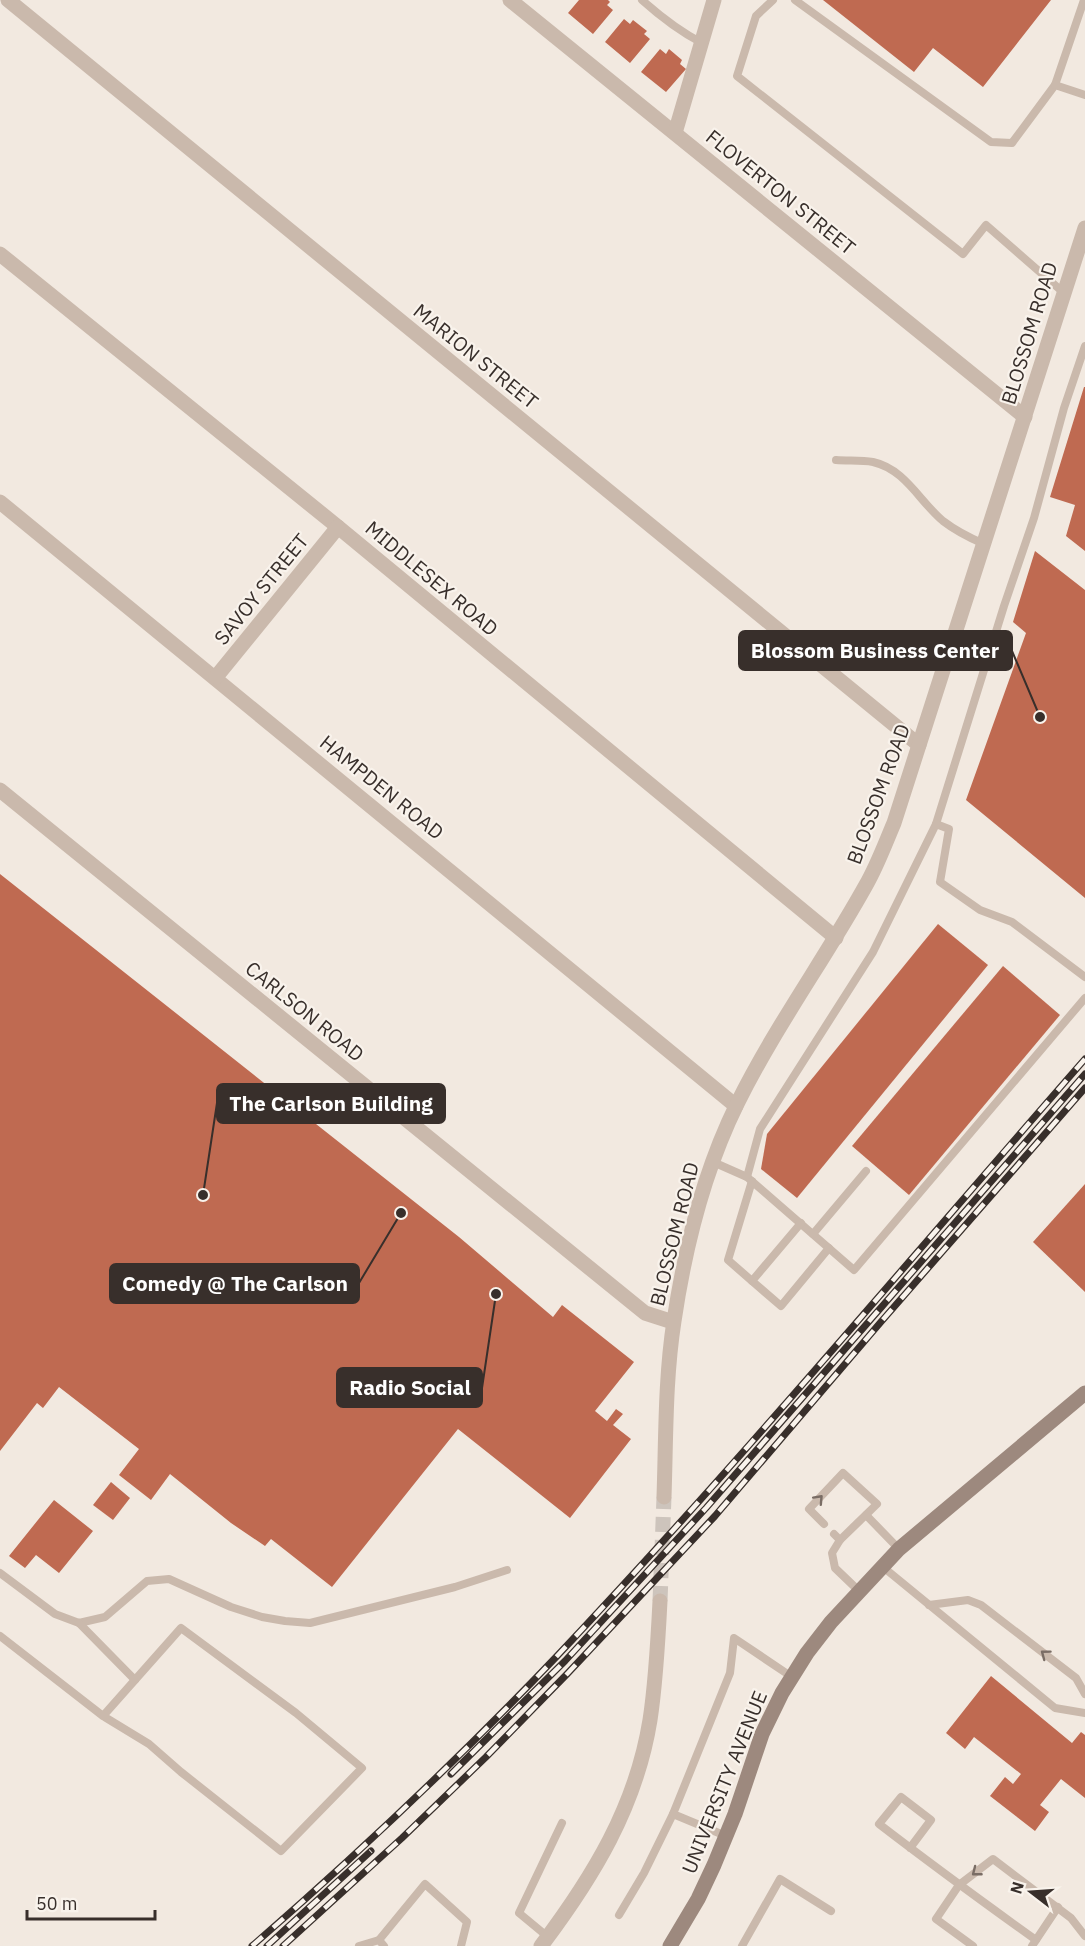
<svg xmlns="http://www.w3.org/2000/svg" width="1085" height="1946" font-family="'IBM Plex Sans',sans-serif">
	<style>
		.building { fill: #bf6a51 }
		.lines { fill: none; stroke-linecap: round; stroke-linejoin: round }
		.tertiary-tunnel { stroke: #cdc4bc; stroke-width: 15; stroke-dasharray: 15 8; stroke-linecap: butt }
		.service { stroke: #cab9ac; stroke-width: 8 }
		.minor { stroke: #cab9ac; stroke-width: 15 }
		.tertiary { stroke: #cab9ac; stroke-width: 15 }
		.secondary { stroke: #9d897e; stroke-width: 15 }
		.rail-casing { stroke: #382f2b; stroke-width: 7 }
		.rail { stroke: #f9f3ec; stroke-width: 4.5; stroke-dasharray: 14; stroke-linecap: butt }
		.oneway { stroke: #7a6d65 }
		.labels { text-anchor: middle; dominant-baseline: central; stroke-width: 4.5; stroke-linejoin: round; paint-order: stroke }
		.street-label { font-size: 20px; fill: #382f2b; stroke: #f9f3ec }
		.leader { fill: none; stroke: #382f2b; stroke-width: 2 }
		.callout-dot { fill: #382f2b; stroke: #f9f3ec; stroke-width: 2 }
		.callout { fill: #382f2b; stroke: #382f2b; stroke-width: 2 }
		.callout-label { font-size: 21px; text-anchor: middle; font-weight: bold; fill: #fff }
	</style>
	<rect width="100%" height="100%" fill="#f2e9e0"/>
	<g class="building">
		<polygon points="579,0 608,0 610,2 607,5 613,10 593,34 568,13"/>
		<polygon points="823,0 1051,0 983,87 933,48 914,72"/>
		<polygon points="624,19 630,24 633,20 647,31 644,34 650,39 630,63 605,42"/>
		<polygon points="660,49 666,54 669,49 682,60 680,64 686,69 666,92 641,72"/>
		<polygon points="1084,387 1085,387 1085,551 1066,536 1075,505 1050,497"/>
		<polygon points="1035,551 1085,590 1085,898 966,800 1026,633 1013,622"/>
		<polygon points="0,874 459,1237 553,1317 562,1305 634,1362 595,1411 607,1421 616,1409 623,1414 613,1425 631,1439 570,1518 458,1429 332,1587 271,1539 265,1546 231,1523 170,1474 151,1500 119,1475 139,1449 59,1387 43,1408 37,1403 0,1451"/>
		<polygon points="938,924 988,965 797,1198 761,1169 767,1134"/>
		<polygon points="1003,966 1060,1015 909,1195 852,1146"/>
		<polygon points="1085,1184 1085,1292 1033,1242"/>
		<polygon points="111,1482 130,1498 113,1520 93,1505"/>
		<polygon points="54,1500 93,1531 59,1573 36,1555 25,1568 9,1556"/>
		<polygon points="991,1676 1072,1743 1081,1732 1085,1735 1085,1798 1061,1779 1040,1805 1049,1812 1035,1831 990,1796 1005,1777 1013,1784 1021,1774 974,1737 965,1749 946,1733"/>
	</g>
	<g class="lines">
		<polyline class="tertiary-tunnel" points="660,1601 664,1497"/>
		<g class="service">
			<path d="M642 0C661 17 679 31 702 43"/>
			<polyline points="773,0 756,16 737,76 963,254 986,225 1064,293"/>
			<polyline points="795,0 991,142 1012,143 1055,85 1085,95"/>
			<polyline points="1055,85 1084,0"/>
			<path d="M836 460C848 461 861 460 873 462 905 469 920 502 943 521 956 531 970 538 984 544"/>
			<polyline points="936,824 1004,606 1034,518 1064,408 1085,346"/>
			<polyline points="713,1162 747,1177 854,1270 1085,998"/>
			<polyline points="747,1177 760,1129 873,952 936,824 949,829 940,882 980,910 1012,922 1085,977"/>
			<polyline points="801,1223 752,1281 781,1306 829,1248"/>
			<polyline points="813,1234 866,1171"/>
			<polyline points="752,1281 728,1260 752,1181"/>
			<polyline points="866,1515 899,1549"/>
			<polyline points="824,1524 809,1509 843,1473 877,1504 840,1540 834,1534"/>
			<polyline points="840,1540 832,1553 835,1568 859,1591"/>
			<polyline points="883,1567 1055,1708 1085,1713"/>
			<polyline points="0,1573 55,1614 79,1623 105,1617 147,1581 169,1579 231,1607 262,1617 285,1621 310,1623 455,1587 507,1570"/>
			<polyline points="929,1605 968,1600 981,1605 1076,1678 1085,1694"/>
			<polyline points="79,1623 135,1680"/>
			<polyline points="0,1636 103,1716 149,1744 181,1772 281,1851 362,1768 296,1713 181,1628 103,1716"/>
			<polyline points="726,1836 673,1814 730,1673 734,1638 792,1677"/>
			<path d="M910 1848 931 1820 901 1797 879 1824C931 1864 983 1902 1036 1940"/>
			<polyline points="619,1915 644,1873 673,1814"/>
			<polyline points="548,1937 519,1913 562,1823"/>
			<polyline points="359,1946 379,1940"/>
			<polyline points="384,1946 379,1940 425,1884 467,1922 461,1946"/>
			<polyline points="742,1946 780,1879 831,1911"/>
			<polyline points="973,1946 936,1919 959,1885 993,1859 1071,1918 1085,1936"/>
			<polyline points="1032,1946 1058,1907"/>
		</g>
		<g class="minor">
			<polyline points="8,0 919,745"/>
			<polyline points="510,0 1025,417"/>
			<polyline points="675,133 714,0"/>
			<polyline points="0,254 338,527 836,938"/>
			<polyline points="0,502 736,1106"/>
			<polyline points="216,677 338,527"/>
			<polyline points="0,790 645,1313 673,1322"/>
		</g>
		<g class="tertiary">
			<path d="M664 1497C666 1439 665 1379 674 1321 685 1247 704 1171 737 1104 775 1027 825 959 866 885 877 866 885 844 894 823L1085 228"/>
			<path d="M541 1946C593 1877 636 1807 650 1720 656 1681 658 1641 660 1601"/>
		</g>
		<polyline class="secondary" points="670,1946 698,1899 714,1865 735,1814 762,1734 782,1693 807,1653 831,1622 899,1549 1085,1393"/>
		<defs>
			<g id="rail">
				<polyline points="451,1774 565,1661 706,1508 1085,1074"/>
				<path d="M252 1946C358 1854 461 1757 558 1655 740 1462 911 1258 1085 1059"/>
				<polyline points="267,1946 371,1851"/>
				<polyline points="283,1946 402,1838 486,1757 568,1673 715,1516 880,1323 1085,1088"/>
			</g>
		</defs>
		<use href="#rail" class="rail-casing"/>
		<use href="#rail" class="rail"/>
	</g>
	<defs><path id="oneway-chevron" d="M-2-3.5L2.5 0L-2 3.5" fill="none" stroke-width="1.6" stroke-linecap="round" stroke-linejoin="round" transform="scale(1.5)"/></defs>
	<g class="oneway">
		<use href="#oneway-chevron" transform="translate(819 1499) rotate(-47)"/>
		<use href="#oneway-chevron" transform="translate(1045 1654) rotate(-143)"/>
		<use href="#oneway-chevron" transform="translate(976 1872) rotate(142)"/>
	</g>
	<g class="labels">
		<g class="street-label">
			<text transform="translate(781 192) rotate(39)">FLOVERTON STREET</text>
			<text transform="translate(1029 333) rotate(-73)">BLOSSOM ROAD</text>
			<text transform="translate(476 356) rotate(39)">MARION STREET</text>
			<text transform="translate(432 578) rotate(40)">MIDDLESEX ROAD</text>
			<text transform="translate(261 589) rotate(-51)">SAVOY STREET</text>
			<text transform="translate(382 787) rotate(39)">HAMPDEN ROAD</text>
			<text transform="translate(878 794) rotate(-70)">BLOSSOM ROAD</text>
			<text transform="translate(305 1011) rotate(39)">CARLSON ROAD</text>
			<text transform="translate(674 1234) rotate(-76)">BLOSSOM ROAD</text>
			<text transform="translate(724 1782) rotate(-68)">UNIVERSITY AVENUE</text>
		</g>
	</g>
	<path class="leader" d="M1040 717L1012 651M203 1195L217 1103M401 1213L359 1283M496 1294L482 1388"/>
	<g class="callout-dot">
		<circle cx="1040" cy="717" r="6"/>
		<circle cx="203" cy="1195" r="6"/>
		<circle cx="401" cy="1213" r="6"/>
		<circle cx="496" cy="1294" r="6"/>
	</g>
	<g class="callout">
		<rect x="739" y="631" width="273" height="39" rx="6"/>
		<rect x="217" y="1084" width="228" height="39" rx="6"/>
		<rect x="110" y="1264" width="249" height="39" rx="6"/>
		<rect x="337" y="1368" width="145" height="39" rx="6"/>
	</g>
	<g class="callout-label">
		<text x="875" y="658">Blossom Business Center</text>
		<text x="331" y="1111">The Carlson Building</text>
		<text x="235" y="1291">Comedy @ The Carlson</text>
		<text x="410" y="1395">Radio Social</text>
	</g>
	<g transform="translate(1031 1892) rotate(287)" stroke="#f9f3ec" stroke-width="4.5" paint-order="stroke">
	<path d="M0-4.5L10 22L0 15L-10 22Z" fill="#382f2b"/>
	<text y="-9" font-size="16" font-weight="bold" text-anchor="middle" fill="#382f2b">N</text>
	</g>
	<path d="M27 1910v9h128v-9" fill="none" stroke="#382f2b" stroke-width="3"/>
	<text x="36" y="1910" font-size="18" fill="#382f2b" stroke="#f9f3ec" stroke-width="4.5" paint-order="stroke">50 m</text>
</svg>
